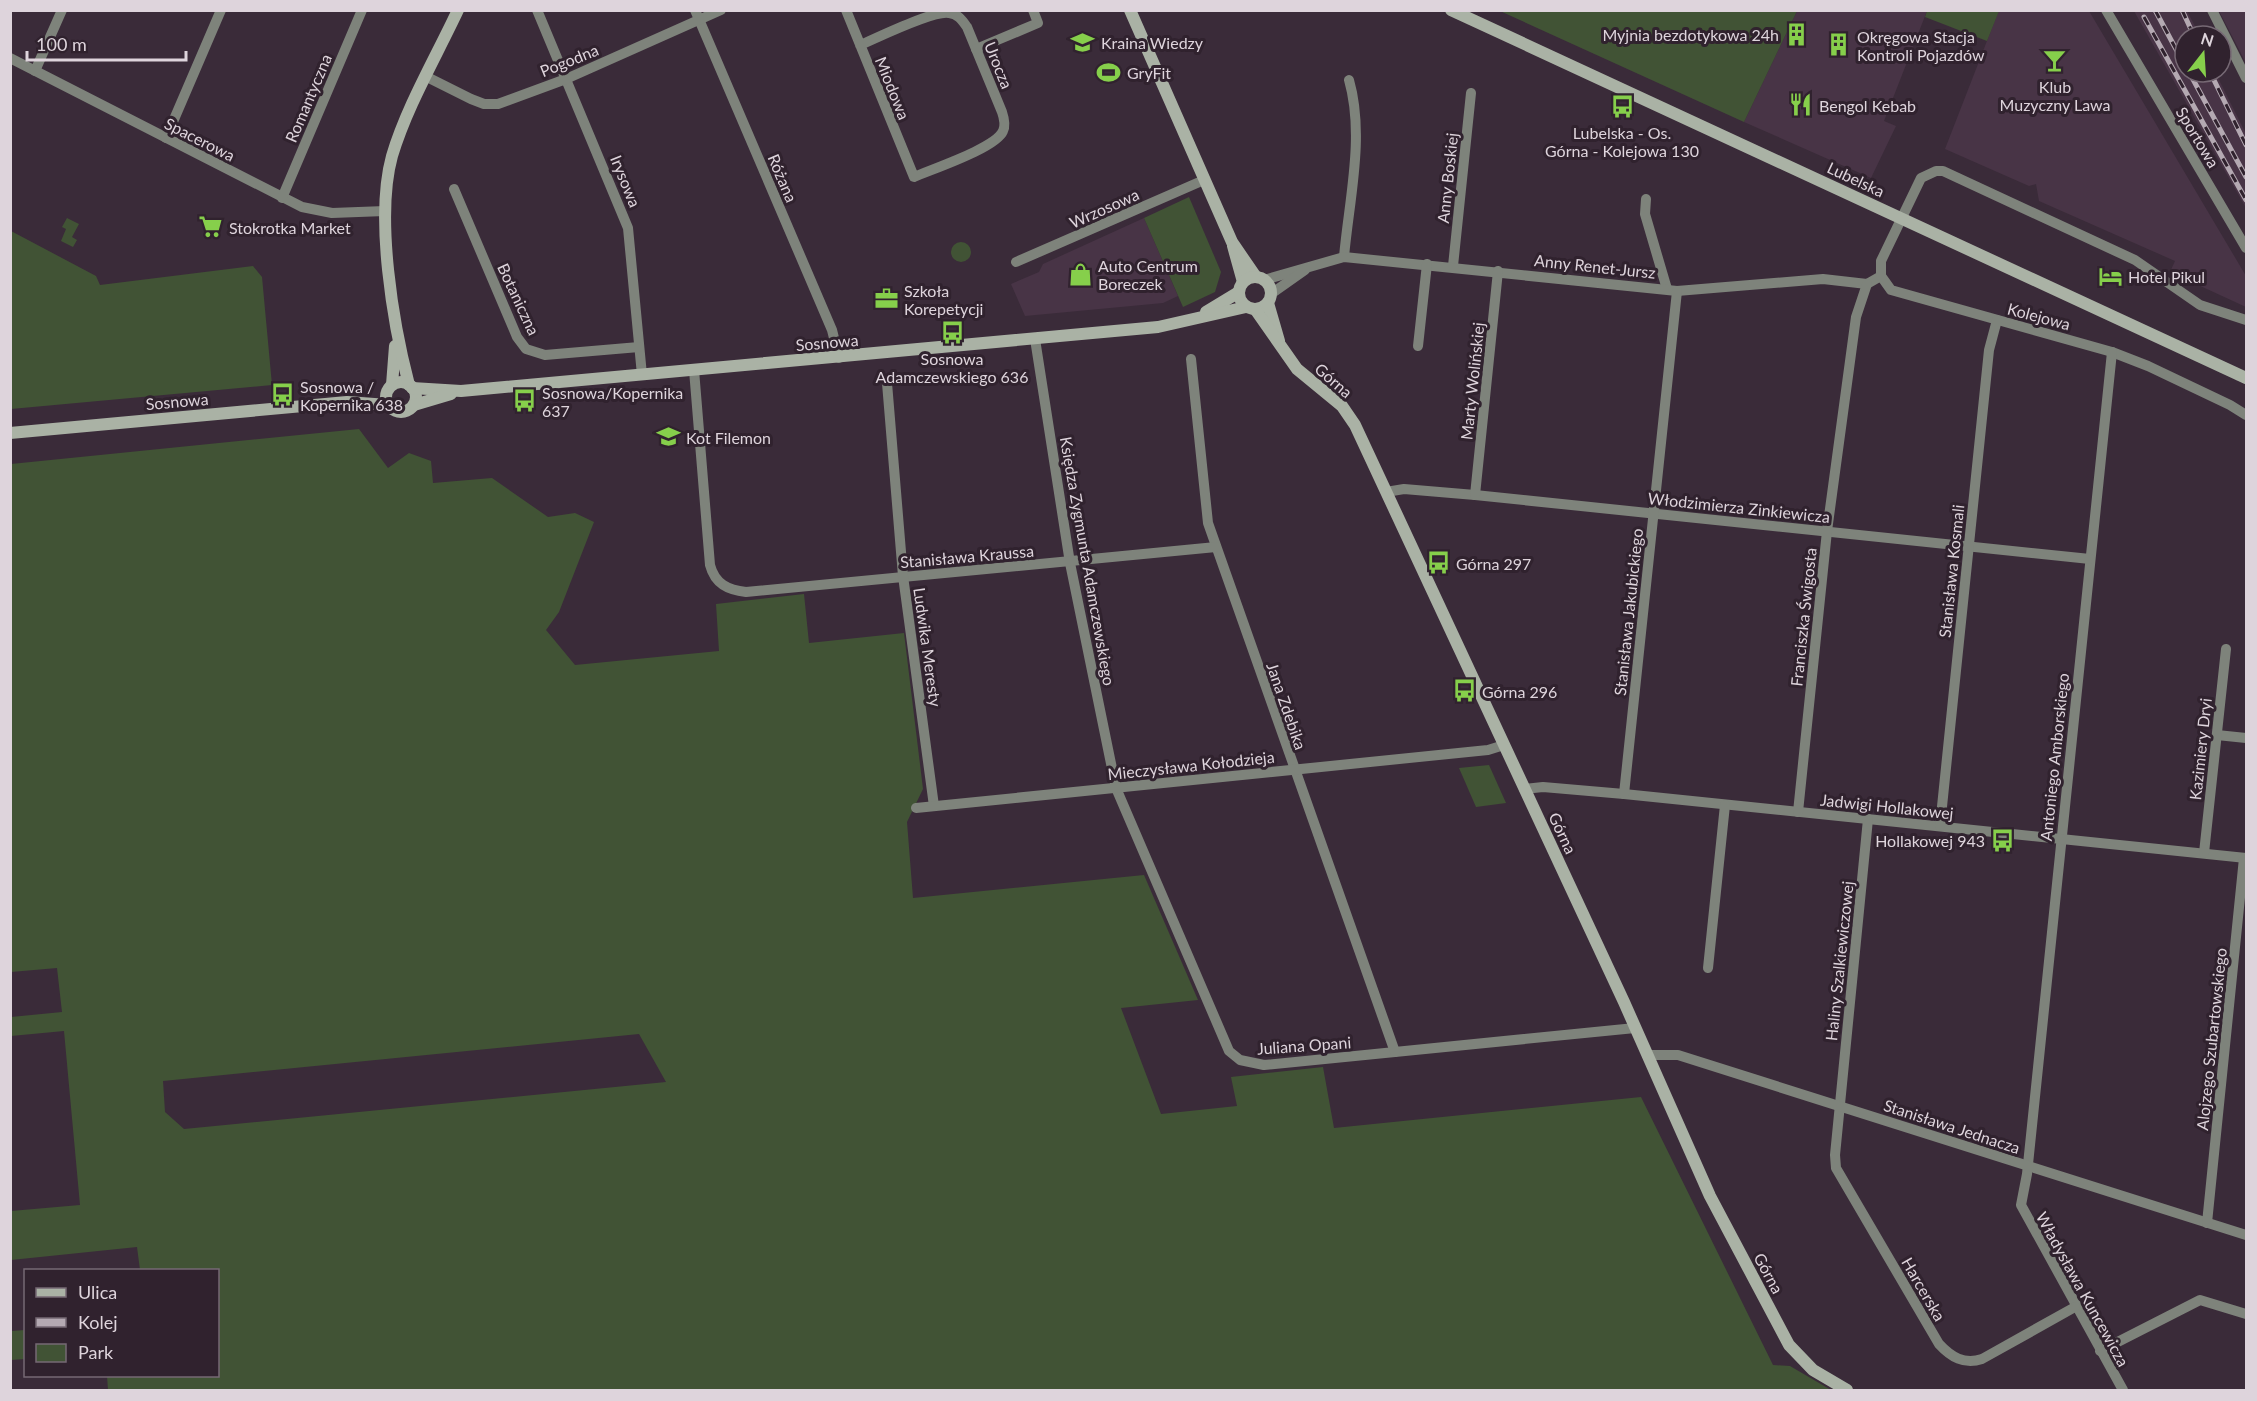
<svg xmlns="http://www.w3.org/2000/svg" width="2257" height="1401" font-family="Lato,sans-serif">
	<style>
		.built { fill: #483446 }
		.green { fill: #415335; fill-rule: evenodd }
		.lines { fill: none; stroke-linecap: round; stroke-linejoin: round }
		.street { stroke: #7e837b; stroke-width: 10 }
		.secondary { stroke: #aab2a5; stroke-width: 12 }
		.rail-casing { stroke: #b4a9b2; stroke-width: 5 }
		.rail { stroke: #30222e; stroke-width: 3; stroke-dasharray: 9; stroke-linecap: butt }
		.labels { text-anchor: middle; dominant-baseline: central; stroke-width: 6; stroke-linejoin: round; paint-order: stroke }
		.poi-label { font-size: 16px; fill: #ded4dc; stroke: #30222e; text-anchor: start }
		.street-label { font-size: 16px; fill: #ded4dc; stroke: #30222e }
	</style>
	<rect width="100%" height="100%" fill="#3a2b39"/>
	<g class="built">
		<polygon points="1999,10 2089,11 2246,276 2246,307 2170,272 2175,261 2039,201 2036,184 2029,186 1945,149"/>
		<polygon points="1797,11 1927,11 1884,121 1896,126 1871,178 1744,122"/>
		<polygon points="2134,11 2187,11 2200,36 2185,36 2185,72 2215,72 2246,134 2246,208"/>
		<polygon points="2219,11 2246,11 2246,63"/>
		<polygon points="1144,218 1178,296 1163,303 1025,316 1011,284 1039,272 1043,264"/>
	</g>
	<g class="green">
		<polygon points="1500,11 1797,11 1744,122"/>
		<polygon points="1927,11 1927,10 1999,11 1987,41 1925,17"/>
		<polygon points="1189,197 1221,272 1215,292 1183,307 1144,218"/>
		<polygon points="67,218 79,224 72,237 77,240 73,247 61,241 66,229 62,227"/>
		<polygon points="11,231 96,276 100,285 253,266 262,277 272,385 11,409"/>
		<circle cx="961" cy="252" r="10"/>
		<path d="M359 429 388 468 409 453 431 461 433 483 492 478 548 517 575 513 594 522 559 612 546 630 575 665 719 651 716 604 804 594 809 643 904 633 923 789 907 822 913 898 1144 875 1198 1000 1121 1008 1161 1114 1237 1106 1231 1077 1323 1067 1334 1128 1641 1097 1773 1365 1790 1366 1831 1390H108L107 1376H218V1270H140L137 1247 11 1260V1211L80 1205 64 1031 11 1036V1017L62 1012 57 968 11 972V464ZM639 1034 666 1082 184 1129 165 1112 163 1081Z"/>
		<polygon points="1489,765 1506,803 1476,807 1459,768"/>
		<polygon points="25,1330 25,1359 11,1360 11,1331"/>
	</g>
	<g class="lines">
		<g class="street">
			<polyline points="537,10 628,228 642,375"/>
			<polyline points="695,10 832,330 839,358"/>
			<path d="M846 10 914 177C932 169 996 148 1003 131 1006 125 1004 118 1002 112L967 27C962 20 958 14 949 13 933 10 877 38 860 45"/>
			<polyline points="2106,10 2246,248"/>
			<polyline points="2212,10 2246,78"/>
			<polyline points="976,49 1038,23 1033,10"/>
			<polyline points="10,58 302,207 332,213 385,211"/>
			<polyline points="35,71 62,10"/>
			<polyline points="427,77 471,99 484,104 498,104 566,79 721,10"/>
			<polyline points="166,138 221,10"/>
			<polyline points="454,189 517,337 526,349 545,355 639,347"/>
			<polyline points="282,198 362,10"/>
			<polyline points="1646,199 1645,214 1667,289"/>
			<path d="M1344 257C1349 200 1365 136 1349 80"/>
			<polyline points="1016,262 1204,180"/>
			<polyline points="1453,266 1471,93"/>
			<polyline points="1264,280 1344,257 1677,291 1823,279 1867,284 1881,276"/>
			<polyline points="1271,294 1305,270"/>
			<polyline points="2246,320 2200,305 2135,260 1943,171 1936,171 1921,178 1881,261 1881,276 1891,290 2112,352 2148,366 2230,405 2246,415"/>
			<polyline points="1035,339 1070,563 1116,788 1229,1051 1240,1060 1264,1065 1635,1028"/>
			<polyline points="1418,346 1427,264"/>
			<polyline points="2112,352 2027,1174 2021,1205 2123,1390"/>
			<polyline points="1191,359 1208,523 1395,1052"/>
			<path d="M694 370 710 565C715 584 728 590 746 592L1216 547"/>
			<polyline points="887,383 903,576 934,806"/>
			<polyline points="1386,492 1404,489 1475,495 2090,559"/>
			<polyline points="1475,495 1498,271"/>
			<polyline points="2217,735 2246,738"/>
			<polyline points="1524,789 1543,787 1624,794 2246,858"/>
			<polyline points="1624,794 1677,291"/>
			<polyline points="916,808 1488,750 1504,745"/>
			<polyline points="1798,812 1827,531 1856,317 1867,284"/>
			<path d="M1868 819 1835 1155 1836 1168 1939 1344C1951 1357 1964 1365 1982 1359L2075 1307"/>
			<polyline points="1940,826 1989,350 1997,320"/>
			<polyline points="2204,853 2226,649"/>
			<polyline points="1708,968 1725,805"/>
			<polyline points="1647,1055 1678,1055 2246,1235"/>
			<polyline points="2207,1223 2244,858"/>
			<polyline points="2100,1351 2200,1300 2246,1314"/>
		</g>
		<g class="secondary">
			<polyline points="1130,10 1232,242 1256,277"/>
			<polyline points="1451,10 2246,378"/>
			<polyline points="1233,246 1243,282"/>
			<circle cx="1255" cy="293" r="16"/>
			<polyline points="1268,303 1279,341"/>
			<polyline points="1255,309 1297,369 1342,406 1355,425 1624,1002 1710,1196 1789,1345 1813,1370 1847,1390"/>
			<polyline points="1206,312 1239,292"/>
			<circle cx="401" cy="397" r="15"/>
			<polyline points="392,385 395,346"/>
			<path d="M409 385C393 324 375 217 392 156 407 106 436 57 458 10"/>
			<polyline points="412,388 461,391 1158,327 1246,307"/>
			<polyline points="414,405 451,394"/>
			<polyline points="10,433 347,402 388,405"/>
		</g>
		<defs>
			<g id="rail">
				<polyline points="2155,10 2185,66"/>
				<polyline points="2182,10 2194,36"/>
				<polyline points="2144,17 2246,200"/>
				<polyline points="2189,72 2246,177"/>
				<polyline points="2210,72 2246,145"/>
			</g>
		</defs>
		<use href="#rail" class="rail-casing"/>
		<use href="#rail" class="rail"/>
	</g>
	<defs>
		<symbol id="building-bare" viewBox="-9 -9 18 18"><path d="M-4-6H4V6H1V3H-1V6H-4ZM-2.5-4.3h1.7v1.8h-1.7ZM.8-4.3h1.7v1.8H.8ZM-2.5-1h1.7V.8h-1.7ZM.8-1h1.7V.8H.8Z" fill="#86cf4b" stroke="#30222e" stroke-width="2.5" paint-order="stroke"/></symbol>
		<symbol id="school-bare" viewBox="-9 -9 18 18"><path d="M0-5L7-2L0 1L-7-2ZM-4 1L0 2.5L4 1V4Q0 6-4 4Z" fill="#86cf4b" stroke="#30222e" stroke-width="2.5" paint-order="stroke"/></symbol>
		<symbol id="bar-bare" viewBox="-9 -9 18 18"><path d="M-6-5H6L.8 .8V4.5H3.5V6h-7V4.5H-.8V.8Z" fill="#86cf4b" stroke="#30222e" stroke-width="2.5" paint-order="stroke"/></symbol>
		<symbol id="stadium-bare" viewBox="-9 -9 18 18"><path d="M0-5a6.5 5 0 1 0 0 10a6.5 5 0 1 0 0-10ZM-3.5-1.8h7v3.6h-7Z" fill="#86cf4b" stroke="#30222e" stroke-width="2.5" paint-order="stroke"/></symbol>
		<symbol id="restaurant-bare" viewBox="-9 -9 18 18"><path d="M-5-6h1v4h1v-4h1v4h1v-4h1v5L-1.5 .5V6h-2V.5L-5-1ZM5-6V6H3V1.5H1.5Q1.5-4 5-6Z" fill="#86cf4b" stroke="#30222e" stroke-width="2.5" paint-order="stroke"/></symbol>
		<symbol id="bus-bare" viewBox="-9 -9 18 18"><path d="M-5-6H5V4H4V6H2V4H-2V6H-4V4H-5ZM-3.5-4V0h7V-4ZM-3.5 1.2v1.5H-2V1.2ZM2 1.2v1.5H3.5V1.2Z" fill="#86cf4b" stroke="#30222e" stroke-width="2.5" paint-order="stroke"/></symbol>
		<symbol id="supermarket-bare" viewBox="-9 -9 18 18"><path d="M-6-5.5h2.5l.6 2H6L4.5 2H-2.5L-4.4-4H-6ZM-1.5 3.2a1.3 1.3 0 1 0 .1 0ZM3 3.2a1.3 1.3 0 1 0 .1 0Z" fill="#86cf4b" stroke="#30222e" stroke-width="2.5" paint-order="stroke"/></symbol>
		<symbol id="shop-bare" viewBox="-9 -9 18 18"><path d="M-5-2.5h2.3a2.7 3.5 0 0 1 5.4 0H5L5.5 6h-11ZM-1.5-2.5h3a1.5 2.3 0 0 0-3 0Z" fill="#86cf4b" stroke="#30222e" stroke-width="2.5" paint-order="stroke"/></symbol>
		<symbol id="hotel-bare" viewBox="-9 -9 18 18"><path d="M-6-4.5h1.5V1H6V5H4.5V3h-9V5H-6ZM-4 0a1.8 1.8 0 1 1 3.6 0ZM.5 0V-2.5h3Q6-2.5 6 0Z" fill="#86cf4b" stroke="#30222e" stroke-width="2.5" paint-order="stroke"/></symbol>
		<symbol id="office-bare" viewBox="-9 -9 18 18"><path d="M-6-3h4V-5.5h4V-3h4V5H-6ZM-1-4.5V-3h2v-1.5ZM-6 0V1H6V0Z" fill="#86cf4b" stroke="#30222e" stroke-width="2.5" paint-order="stroke"/></symbol>
	</defs>
	<g fill-rule="evenodd">
		<use href="#building-bare" x="1780" y="18" width="33" height="33"/>
		<use href="#school-bare" x="1066" y="26" width="33" height="33"/>
		<use href="#building-bare" x="1822" y="28" width="33" height="33"/>
		<use href="#bar-bare" x="2038" y="44" width="33" height="33"/>
		<use href="#stadium-bare" x="1092" y="56" width="33" height="33"/>
		<use href="#restaurant-bare" x="1784" y="88" width="33" height="33"/>
		<use href="#bus-bare" x="1606" y="90" width="33" height="33"/>
		<use href="#supermarket-bare" x="194" y="210" width="33" height="33"/>
		<use href="#shop-bare" x="1064" y="258" width="33" height="33"/>
		<use href="#hotel-bare" x="2094" y="260" width="33" height="33"/>
		<use href="#office-bare" x="870" y="282" width="33" height="33"/>
		<use href="#bus-bare" x="936" y="316" width="33" height="33"/>
		<use href="#bus-bare" x="266" y="378" width="33" height="33"/>
		<use href="#bus-bare" x="508" y="384" width="33" height="33"/>
		<use href="#school-bare" x="652" y="420" width="33" height="33"/>
		<use href="#bus-bare" x="1422" y="546" width="33" height="33"/>
		<use href="#bus-bare" x="1448" y="674" width="33" height="33"/>
		<use href="#bus-bare" x="1986" y="824" width="33" height="33"/>
	</g>
	<g class="labels">
		<g class="poi-label">
			<text x="1779" y="34" text-anchor="end">Myjnia bezdotykowa 24h</text>
			<text x="1857" y="36">Okręgowa Stacja<tspan x="1857" dy="18">Kontroli Pojazdów</tspan></text>
			<text x="1101" y="42">Kraina Wiedzy</text>
			<text x="1127" y="72">GryFit</text>
			<text x="2055" y="86" text-anchor="middle">Klub<tspan x="2055" dy="18">Muzyczny Lawa</tspan></text>
			<text x="1819" y="105">Bengol Kebab</text>
			<text x="1622" y="132" text-anchor="middle">Lubelska - Os.<tspan x="1622" dy="18">Górna - Kolejowa 130</tspan></text>
			<text x="229" y="227">Stokrotka Market</text>
			<text x="1098" y="265">Auto Centrum<tspan x="1098" dy="18">Boreczek</tspan></text>
			<text x="2128" y="276">Hotel Pikul</text>
			<text x="904" y="290">Szkoła<tspan x="904" dy="18">Korepetycji</tspan></text>
			<text x="952" y="358" text-anchor="middle">Sosnowa<tspan x="952" dy="18">Adamczewskiego 636</tspan></text>
			<text x="300" y="386">Sosnowa /<tspan x="300" dy="18">Kopernika 638</tspan></text>
			<text x="542" y="392">Sosnowa/Kopernika<tspan x="542" dy="18">637</tspan></text>
			<text x="686" y="437">Kot Filemon</text>
			<text x="1456" y="563">Górna 297</text>
			<text x="1482" y="691">Górna 296</text>
			<text x="1985" y="840" text-anchor="end">Hollakowej 943</text>
		</g>
		<g class="street-label">
			<text transform="translate(569 60) rotate(-22)">Pogodna</text>
			<text transform="translate(999 65) rotate(68)">Urocza</text>
			<text transform="translate(893 88) rotate(68)">Miodowa</text>
			<text transform="translate(308 98) rotate(-67)">Romantyczna</text>
			<text transform="translate(2198 137) rotate(59)">Sportowa</text>
			<text transform="translate(200 139) rotate(27)">Spacerowa</text>
			<text transform="translate(783 178) rotate(67)">Różana</text>
			<text transform="translate(1447 178) rotate(-84)">Anny Boskiej</text>
			<text transform="translate(1856 179) rotate(25)">Lubelska</text>
			<text transform="translate(626 181) rotate(68)">Irysowa</text>
			<text transform="translate(1104 208) rotate(-24)">Wrzosowa</text>
			<text transform="translate(1595 266) rotate(6)">Anny Renet-Jursz</text>
			<text transform="translate(519 299) rotate(65)">Botaniczna</text>
			<text transform="translate(2039 316) rotate(15)">Kolejowa</text>
			<text transform="translate(827 342) rotate(-5)">Sosnowa</text>
			<text transform="translate(1334 380) rotate(41)">Górna</text>
			<text transform="translate(1472 381) rotate(-84)">Marty Wolińskiej</text>
			<text transform="translate(177 401) rotate(-5)">Sosnowa</text>
			<text transform="translate(1739 507) rotate(6)">Włodzimierza Zinkiewicza</text>
			<text transform="translate(967 556) rotate(-5)">Stanisława Kraussa</text>
			<text transform="translate(1088 561) rotate(80)">Księdza Zygmunta Adamczewskiego</text>
			<text transform="translate(1951 571) rotate(-84)">Stanisława Kosmali</text>
			<text transform="translate(1628 612) rotate(-84)">Stanisława Jakubickiego</text>
			<text transform="translate(1803 617) rotate(-84)">Franciszka Świgosta</text>
			<text transform="translate(928 647) rotate(82)">Ludwika Meresty</text>
			<text transform="translate(1287 706) rotate(71)">Jana Zdebika</text>
			<text transform="translate(2200 749) rotate(-84)">Kazimiery Dryi</text>
			<text transform="translate(2054 757) rotate(-84)">Antoniego Amborskiego</text>
			<text transform="translate(1191 765) rotate(-6)">Mieczysława Kołodzieja</text>
			<text transform="translate(1887 806) rotate(6)">Jadwigi Hollakowej</text>
			<text transform="translate(1563 833) rotate(65)">Górna</text>
			<text transform="translate(1839 961) rotate(-84)">Haliny Szalkiewiczowej</text>
			<text transform="translate(2211 1039) rotate(-84)">Alojzego Szubartowskiego</text>
			<text transform="translate(1304 1045) rotate(-4)">Juliana Opani</text>
			<text transform="translate(1952 1126) rotate(18)">Stanisława Jednacza</text>
			<text transform="translate(1769 1273) rotate(62)">Górna</text>
			<text transform="translate(1924 1289) rotate(60)">Harcerska</text>
			<text transform="translate(2083 1289) rotate(61)">Władysława Kuncewicza</text>
		</g>
	</g>
	<rect width="2257" height="1401" fill="none" stroke="#ded4dc" stroke-width="24"/>
	<rect x="24" y="1269" width="195" height="108" fill="#30222e" stroke="#766974" stroke-width="1.5"/>
	<rect x="36" y="1288" width="30" height="9" fill="#aab2a5" stroke="#766974" stroke-width="1.5"/>
	<text x="78" y="1299" font-size="18" fill="#ded4dc">Ulica</text>
	<rect x="36" y="1318" width="30" height="9" fill="#b4a9b2" stroke="#766974" stroke-width="1.5"/>
	<text x="78" y="1329" font-size="18" fill="#ded4dc">Kolej</text>
	<rect x="36" y="1344" width="30" height="18" fill="#415335" stroke="#766974" stroke-width="1.5"/>
	<text x="78" y="1359" font-size="18" fill="#ded4dc">Park</text>
	<g transform="translate(2203 54) rotate(17)"><circle r="28" fill="#30222e" stroke="#766974" stroke-width="1.5"/>
	<path d="M0-4.5L10 22L0 15L-10 22Z" fill="#86cf4b"/>
	<text y="-9" font-size="16" font-weight="bold" text-anchor="middle" fill="#ded4dc">N</text>
	</g>
	<path d="M27 51v9h159v-9" fill="none" stroke="#ded4dc" stroke-width="3"/>
	<text x="36" y="51" font-size="18" fill="#ded4dc" stroke="#30222e" stroke-width="4.5" paint-order="stroke">100 m</text>
</svg>
